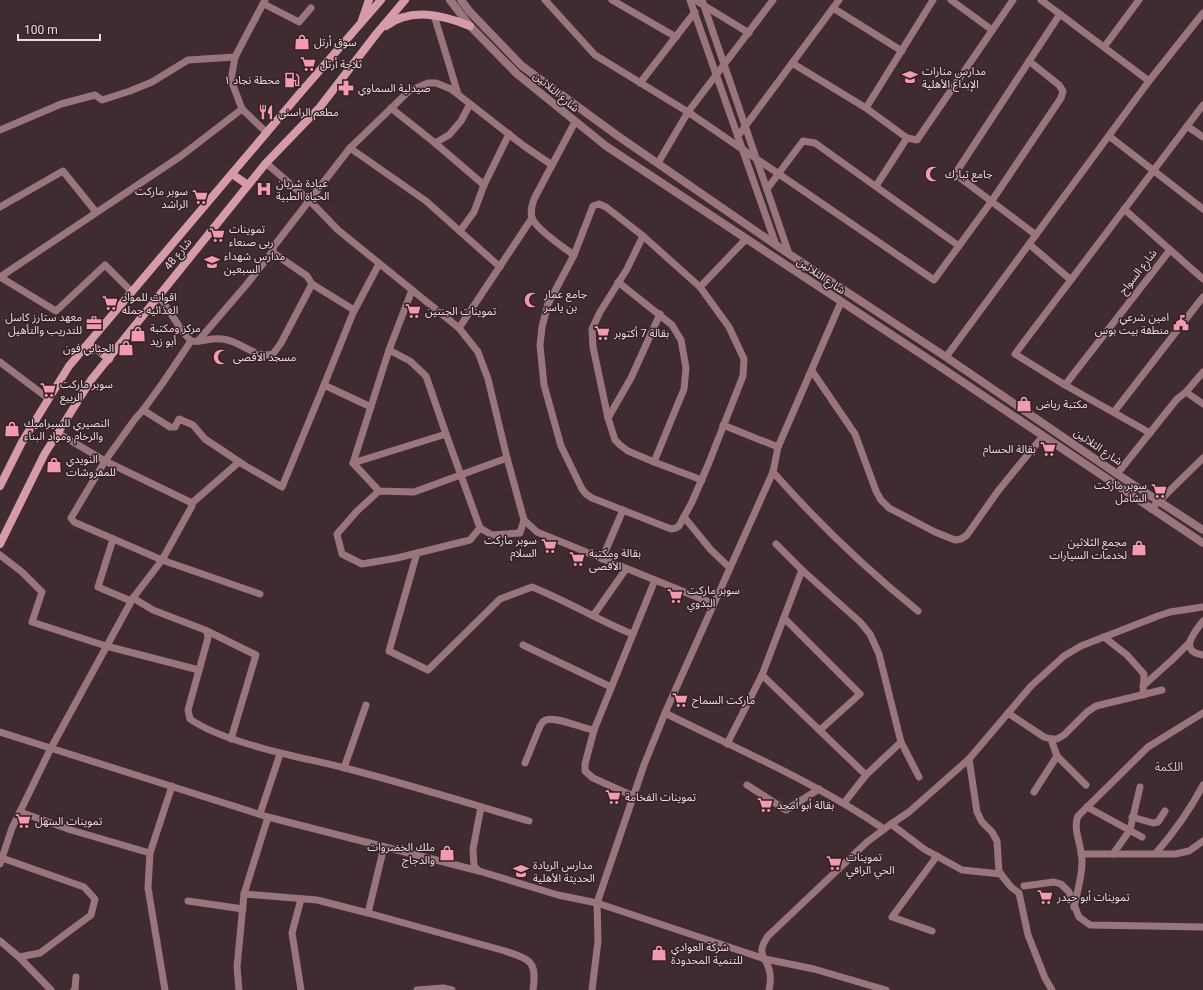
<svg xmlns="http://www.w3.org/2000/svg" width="1203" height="990" font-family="Roboto,'Noto Sans Arabic',sans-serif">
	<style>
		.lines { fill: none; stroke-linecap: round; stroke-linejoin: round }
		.minor { stroke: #9a757d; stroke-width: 7 }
		.tertiary { stroke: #9a757d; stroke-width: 8 }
		.secondary { stroke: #d59ba8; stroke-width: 8 }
		.labels { text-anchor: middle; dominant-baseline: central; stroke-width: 3; stroke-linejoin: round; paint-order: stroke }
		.poi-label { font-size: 11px; fill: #e9dbde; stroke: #352126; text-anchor: start }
		.street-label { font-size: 11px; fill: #e9dbde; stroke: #352126 }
		.neighbourhood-label { font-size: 12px; fill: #dabec4; stroke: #352126 }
	</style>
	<rect width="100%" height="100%" fill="#402b30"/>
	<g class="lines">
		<g class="minor">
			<polyline points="265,0 235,57 231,80 242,109 267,133"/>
			<polyline points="545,0 595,55 688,112 934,280 991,202 1061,98 1063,91 1059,85 1029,61"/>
			<polyline points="612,0 676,37"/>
			<polyline points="690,0 776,245"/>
			<polyline points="695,0 749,33"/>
			<polyline points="702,0 789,254"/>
			<polyline points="951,0 992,30"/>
			<polyline points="1041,0 1149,81"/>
			<polyline points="264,4 299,22 311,8"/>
			<polyline points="833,8 902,51"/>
			<polyline points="434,15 458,94"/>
			<polyline points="1104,47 1139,0"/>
			<polyline points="792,63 866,108 907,138 917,140 1013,0"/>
			<polyline points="640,83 695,12"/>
			<polyline points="391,108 435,143 484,185"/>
			<polyline points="866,108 933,0"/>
			<polyline points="1187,126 1203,137"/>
			<polyline points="0,130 61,104 95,95 102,100 130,91 152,82 188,60 235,57"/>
			<polyline points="738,136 839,0"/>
			<polyline points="1109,136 1203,209"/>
			<polyline points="435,143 449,135 461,121 470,104"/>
			<polyline points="350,148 426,201 500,267"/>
			<polyline points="266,163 310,201 338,230 459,328 478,352 488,379 507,458 524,520 520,533 492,535 480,528"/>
			<polyline points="658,163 688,112 773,0"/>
			<polyline points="876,186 907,138"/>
			<polyline points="767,189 803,141 815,143 959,246"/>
			<polygon points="599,204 606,207 643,236 700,287 729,327 744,359 743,376 708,465 692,502 679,526 676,528 671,529 592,498 586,494 582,489 561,446 544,385 540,345 542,327 548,304 574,255 593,206"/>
			<polyline points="0,207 63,171 96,212"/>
			<polyline points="1124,209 1203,279"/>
			<polyline points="460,231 474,212 484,185 509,134"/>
			<polyline points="1036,235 955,174 1060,14"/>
			<polyline points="643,236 627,269 600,312 592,329 593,347 608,418 615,440 620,445 628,451 654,462 702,480"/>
			<polyline points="1029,244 1071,280"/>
			<path d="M574 255C564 248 536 229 532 218 530 211 532 205 534 199L575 122"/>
			<polyline points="618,282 672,325 681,340 686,368 684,389 654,462"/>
			<polyline points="312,284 354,310"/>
			<polyline points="700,287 746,239"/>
			<polyline points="132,292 105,265 56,311 0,277 181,156 242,109"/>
			<path d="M159 296 183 332 191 341C201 343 211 337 222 339 237 340 250 353 263 355 266 355 270 355 273 354L281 343 312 284 307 276 272 252 274 246 350 148 409 91 428 83H436L451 89 524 146 552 165"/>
			<polyline points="459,328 532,218"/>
			<polyline points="191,341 162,384 143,410 135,419 105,461 71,518 74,522 162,560 260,594"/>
			<polyline points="198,341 247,284 272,252"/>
			<polyline points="389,350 410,361 426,376 446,434"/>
			<polyline points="946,357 1149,81 1203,13"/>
			<polyline points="0,362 49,399"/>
			<polyline points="812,371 855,434 876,491 881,500 889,508 935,532 955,540 961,539 967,535 998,491 1043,436"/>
			<polyline points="1065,385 1170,250"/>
			<polyline points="1186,392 1203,404"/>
			<polyline points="371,407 324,385 353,313 379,264"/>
			<polyline points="143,410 170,427 175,427 179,419 193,425 205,439 244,465 282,487 324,385"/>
			<polyline points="1114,412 1203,297"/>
			<polyline points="608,418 631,378 660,314"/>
			<polyline points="723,425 778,447"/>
			<polyline points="58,433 105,461 192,503 192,506 162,560 133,598"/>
			<polyline points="1150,433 1065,385 1015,354 1203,105"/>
			<polyline points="353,463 389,350 412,290"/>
			<path d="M773 472C817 522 866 569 918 611"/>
			<polyline points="1117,474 1177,399 1186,392 1203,372"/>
			<polyline points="379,491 357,511 337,534 342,554 362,564 397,558 470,540 480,528 446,434 353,463 379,491 414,492 507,458"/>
			<polyline points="192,503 239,462"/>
			<polyline points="1151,509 1203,458"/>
			<polyline points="684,517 711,550 730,568"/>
			<polyline points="524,520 537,532 714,604"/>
			<polyline points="113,539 98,587 131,601"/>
			<polyline points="776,544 802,570 860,622 870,634 879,654 901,742 866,775"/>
			<path d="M417 553 389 651 428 670 500 599 532 587C567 601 598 620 632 634"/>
			<polyline points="0,555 22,572 42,592 32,622 106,646 199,670"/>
			<polyline points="602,559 623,510"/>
			<polyline points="593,616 626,569"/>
			<polyline points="784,618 860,694 820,730"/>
			<path d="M1203 621C1194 633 1178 651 1203 655"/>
			<path d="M207 632 208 638 188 710 190 719C207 731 228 738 248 744 280 754 313 760 345 768 407 784 468 803 529 821"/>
			<polyline points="1104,637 1127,655 1144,674 1143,695"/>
			<polyline points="523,645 611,687"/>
			<polyline points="762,675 866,775 844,803"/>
			<polyline points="1143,686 1172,660 1189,643"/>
			<path d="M665 713C739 750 815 782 884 829"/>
			<polyline points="1008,713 1044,737 1051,739 1057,739 1064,735 1087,712 1096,706 1162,690"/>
			<polyline points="0,732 268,817"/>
			<polyline points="901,742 919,777"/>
			<polyline points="727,744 762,675 802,570"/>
			<polyline points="1057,756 1086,785"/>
			<polyline points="969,759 977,812 982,822 992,832 997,841 999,872 1011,887 1019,893 1028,935 1045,978 1052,990"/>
			<path d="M525 763 540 726C542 724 542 722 544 721 552 714 583 729 594 730"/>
			<polyline points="344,768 366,705"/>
			<polyline points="747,785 786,810 819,789"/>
			<polyline points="1034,792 1057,756 1051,739"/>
			<polyline points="633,796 593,778 585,771 585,764 594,730 655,580"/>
			<polyline points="481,807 473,849 474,866 479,871 558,895 597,903 765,959 814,969 886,990"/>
			<polyline points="1087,807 1142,837"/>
			<polyline points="20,812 71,830 150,853 148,888 165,990"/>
			<polyline points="260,814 280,754"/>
			<polyline points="1132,817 1153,823 1158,822 1165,811"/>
			<polyline points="891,824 924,849 962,870 1001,874"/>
			<polyline points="150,853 172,786"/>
			<path d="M1156 853C1174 832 1190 810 1203 785"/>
			<polyline points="1081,854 1175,854 1189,851 1203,841"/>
			<polyline points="1113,854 1130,830 1140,787"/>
			<polyline points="2,858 84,887 95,899 91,915 40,953 19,957"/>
			<polyline points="0,864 12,828 51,748 133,598 153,610 205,630 256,655 231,739"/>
			<polyline points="1024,886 1054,882 1061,884 1069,892 1079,917 1090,925 1203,927"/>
			<polyline points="244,894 317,900 368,913 384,847"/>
			<polyline points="188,901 243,909"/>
			<path d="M1074 907C1077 892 1082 877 1082 863 1083 847 1072 830 1078 816L1148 747 1203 713"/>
			<path d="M368 913 505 951C531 960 537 961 533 990"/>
			<polyline points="932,931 892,917 937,856"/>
			<polyline points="0,941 19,957 51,990"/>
			<polyline points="74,990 75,989 76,977"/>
			<polyline points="239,990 237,967 244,894 268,817 479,871"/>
			<polyline points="301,990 292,933 301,899"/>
			<polyline points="417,990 443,988 452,990"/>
			<polyline points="592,990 598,941 597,903 644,765 665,713 773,472 778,447 841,302"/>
			<path d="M769 990C770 985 771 979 770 974 768 956 754 956 768 936L867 842 891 824 909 812 969 759 1031 686 1064 656 1081 646 1158 616 1170 612 1203 607"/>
		</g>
		<g class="tertiary">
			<polyline points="450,0 470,26 517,74 606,146 939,366 1203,543"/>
			<polyline points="461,0 470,12 522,66 618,136 789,254 946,357 1117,474 1203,530"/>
		</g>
		<g class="secondary">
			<polyline points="362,20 369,0"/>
			<path d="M386 26C411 7 443 15 470 26"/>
			<polyline points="232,174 248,185"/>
			<polyline points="89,343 109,359"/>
			<polyline points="0,486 22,442 69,366 301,92 381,0"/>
			<polyline points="0,544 44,455 91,380 266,163 320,107 377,33 405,0"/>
		</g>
	</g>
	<defs>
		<symbol id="shop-bare" viewBox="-9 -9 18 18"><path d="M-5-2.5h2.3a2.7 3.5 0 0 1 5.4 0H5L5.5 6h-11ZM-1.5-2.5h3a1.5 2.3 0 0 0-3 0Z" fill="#f29aaf" stroke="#352126" stroke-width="2.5" paint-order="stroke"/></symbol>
		<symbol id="supermarket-bare" viewBox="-9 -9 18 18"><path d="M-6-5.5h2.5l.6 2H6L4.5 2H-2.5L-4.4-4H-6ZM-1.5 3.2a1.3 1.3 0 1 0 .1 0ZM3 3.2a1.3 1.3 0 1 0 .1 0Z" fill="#f29aaf" stroke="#352126" stroke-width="2.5" paint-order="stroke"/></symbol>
		<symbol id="school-bare" viewBox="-9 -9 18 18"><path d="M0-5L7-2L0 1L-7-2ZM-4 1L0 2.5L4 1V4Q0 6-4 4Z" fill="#f29aaf" stroke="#352126" stroke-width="2.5" paint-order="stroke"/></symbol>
		<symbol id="fuel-bare" viewBox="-9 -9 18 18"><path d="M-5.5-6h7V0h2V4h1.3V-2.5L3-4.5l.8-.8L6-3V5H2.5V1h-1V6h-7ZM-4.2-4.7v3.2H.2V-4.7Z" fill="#f29aaf" stroke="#352126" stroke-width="2.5" paint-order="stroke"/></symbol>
		<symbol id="pharmacy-bare" viewBox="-9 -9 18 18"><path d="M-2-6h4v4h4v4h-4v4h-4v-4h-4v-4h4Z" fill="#f29aaf" stroke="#352126" stroke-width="2.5" paint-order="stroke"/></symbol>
		<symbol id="restaurant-bare" viewBox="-9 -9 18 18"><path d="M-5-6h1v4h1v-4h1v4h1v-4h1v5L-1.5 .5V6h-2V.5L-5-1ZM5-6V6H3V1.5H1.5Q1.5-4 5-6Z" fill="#f29aaf" stroke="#352126" stroke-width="2.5" paint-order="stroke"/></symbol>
		<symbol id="mosque-bare" viewBox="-9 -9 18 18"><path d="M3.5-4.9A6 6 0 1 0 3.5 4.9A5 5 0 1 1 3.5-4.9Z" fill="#f29aaf" stroke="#352126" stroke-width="2.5" paint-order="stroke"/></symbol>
		<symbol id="hospital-bare" viewBox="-9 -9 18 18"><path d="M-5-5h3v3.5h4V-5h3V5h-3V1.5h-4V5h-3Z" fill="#f29aaf" stroke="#352126" stroke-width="2.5" paint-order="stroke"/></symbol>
		<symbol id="office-bare" viewBox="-9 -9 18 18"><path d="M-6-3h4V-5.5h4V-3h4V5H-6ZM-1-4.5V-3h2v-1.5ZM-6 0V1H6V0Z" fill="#f29aaf" stroke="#352126" stroke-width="2.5" paint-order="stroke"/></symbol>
		<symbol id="civic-bare" viewBox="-9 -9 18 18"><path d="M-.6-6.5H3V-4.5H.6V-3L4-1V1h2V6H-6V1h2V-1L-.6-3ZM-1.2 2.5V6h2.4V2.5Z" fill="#f29aaf" stroke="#352126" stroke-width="2.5" paint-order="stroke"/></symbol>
	</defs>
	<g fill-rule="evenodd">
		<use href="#shop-bare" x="291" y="31" width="22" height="22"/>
		<use href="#supermarket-bare" x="297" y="53" width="22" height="22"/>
		<use href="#school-bare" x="899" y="66" width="22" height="22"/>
		<use href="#fuel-bare" x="281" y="69" width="22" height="22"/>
		<use href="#pharmacy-bare" x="335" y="77" width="22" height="22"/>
		<use href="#restaurant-bare" x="255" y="101" width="22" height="22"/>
		<use href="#mosque-bare" x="922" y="163" width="22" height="22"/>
		<use href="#hospital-bare" x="253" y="178" width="22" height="22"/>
		<use href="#supermarket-bare" x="189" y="186" width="22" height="22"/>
		<use href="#supermarket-bare" x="206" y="224" width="22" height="22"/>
		<use href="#school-bare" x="201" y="251" width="22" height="22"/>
		<use href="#mosque-bare" x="521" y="289" width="22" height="22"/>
		<use href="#supermarket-bare" x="99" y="292" width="22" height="22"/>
		<use href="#supermarket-bare" x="402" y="300" width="22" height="22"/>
		<use href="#office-bare" x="83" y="312" width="22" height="22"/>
		<use href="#civic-bare" x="1170" y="312" width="22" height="22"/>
		<use href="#supermarket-bare" x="591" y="322" width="22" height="22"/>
		<use href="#shop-bare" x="127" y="323" width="22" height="22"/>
		<use href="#shop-bare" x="115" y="337" width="22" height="22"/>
		<use href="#mosque-bare" x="210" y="346" width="22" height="22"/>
		<use href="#supermarket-bare" x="37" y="379" width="22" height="22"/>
		<use href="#shop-bare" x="1013" y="393" width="22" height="22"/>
		<use href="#shop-bare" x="1" y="418" width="22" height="22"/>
		<use href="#supermarket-bare" x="1037" y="438" width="22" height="22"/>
		<use href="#shop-bare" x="43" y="454" width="22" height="22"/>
		<use href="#supermarket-bare" x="1148" y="480" width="22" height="22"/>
		<use href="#supermarket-bare" x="538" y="535" width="22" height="22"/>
		<use href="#shop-bare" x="1128" y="537" width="22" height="22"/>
		<use href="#supermarket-bare" x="566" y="548" width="22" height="22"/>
		<use href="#supermarket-bare" x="664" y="585" width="22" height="22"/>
		<use href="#supermarket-bare" x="669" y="689" width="22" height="22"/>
		<use href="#supermarket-bare" x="602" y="786" width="22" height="22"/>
		<use href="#supermarket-bare" x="754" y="794" width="22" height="22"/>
		<use href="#supermarket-bare" x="12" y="810" width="22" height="22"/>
		<use href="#shop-bare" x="436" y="842" width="22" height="22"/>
		<use href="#supermarket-bare" x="823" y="852" width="22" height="22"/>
		<use href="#school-bare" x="510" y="860" width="22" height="22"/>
		<use href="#supermarket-bare" x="1034" y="886" width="22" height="22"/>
		<use href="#shop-bare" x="648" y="942" width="22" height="22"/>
	</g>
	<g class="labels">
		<g class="poi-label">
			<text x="314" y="42">سوق أرتل</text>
			<text x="320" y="64">ثلاجة أرتل</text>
			<text x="922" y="71">مدارس منارات<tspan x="922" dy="13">الإبداع الأهلية</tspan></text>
			<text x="280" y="80" text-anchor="end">محطة نجاد ١</text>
			<text x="358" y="88">صيدلية السماوي</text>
			<text x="278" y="112">مطعم الراسني</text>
			<text x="945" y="174">جامع تبارك</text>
			<text x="276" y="183">عيادة شريان<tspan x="276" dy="13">الحياة الطبية</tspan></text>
			<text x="188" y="191" text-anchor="end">سوبر ماركت<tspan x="188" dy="13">الراشد</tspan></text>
			<text x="229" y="229">تموينات<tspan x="229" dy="13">ربى صنعاء</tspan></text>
			<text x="224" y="256">مدارس شهداء<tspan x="224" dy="13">السبعين</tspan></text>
			<text x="544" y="294">جامع عمار<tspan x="544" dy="13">بن ياسر</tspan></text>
			<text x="122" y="297">اقوات للمواد<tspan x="122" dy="13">الغذائيه جمله</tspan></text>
			<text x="425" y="311">تموينات الجنتين</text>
			<text x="82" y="317" text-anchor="end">معهد ستارز كاسل<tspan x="82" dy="13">للتدريب والتأهيل</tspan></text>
			<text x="1169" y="317" text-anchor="end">امين شرعي<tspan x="1169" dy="13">منطقة بيت بوس</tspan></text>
			<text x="150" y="328">مركز ومكتبة<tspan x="150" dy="13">أبو زيد</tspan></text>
			<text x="614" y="333">بقالة 7 أكتوبر</text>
			<text x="114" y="348" text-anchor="end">الحبابي فون</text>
			<text x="233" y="357">مسجد الأقصى</text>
			<text x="60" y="384">سوبر ماركت<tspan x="60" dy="13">الربيع</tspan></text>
			<text x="1036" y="404">مكتبة رياض</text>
			<text x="24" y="423">النصيري للسيراميك<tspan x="24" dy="13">والرخام ومواد البناء</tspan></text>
			<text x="1036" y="449" text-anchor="end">بقالة الحسام</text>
			<text x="66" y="459">النويدي<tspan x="66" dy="13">للمفروشات</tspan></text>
			<text x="1147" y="485" text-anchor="end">سوبر ماركت<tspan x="1147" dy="13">الشامل</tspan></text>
			<text x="537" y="540" text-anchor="end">سوبر ماركت<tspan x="537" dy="13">السلام</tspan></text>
			<text x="1127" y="542" text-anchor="end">مجمع الثلاثين<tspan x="1127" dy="13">لخدمات السيارات</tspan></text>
			<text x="589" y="553">بقالة ومكتبة<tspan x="589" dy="13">الأقصى</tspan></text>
			<text x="687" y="590">سوبر ماركت<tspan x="687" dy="13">البدوي</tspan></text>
			<text x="692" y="700">ماركت السماح</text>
			<text x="625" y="797">تموينات الفخامة</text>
			<text x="777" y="805">بقالة أبو أمجد</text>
			<text x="35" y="821">تموينات السهل</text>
			<text x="435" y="847" text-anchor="end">ملك الخضروات<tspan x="435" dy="13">والدجاج</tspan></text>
			<text x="846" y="857">تموينات<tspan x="846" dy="13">الحي الراقي</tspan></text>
			<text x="533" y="865">مدارس الريادة<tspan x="533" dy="13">الحديثة الأهلية</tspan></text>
			<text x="1057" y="897">تموينات أبو حيدر</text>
			<text x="671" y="947">شركة العوادي<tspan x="671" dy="13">للتنمية المحدودة</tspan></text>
		</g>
		<g class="street-label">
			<text transform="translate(556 92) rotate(40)">شارع الثلاثين</text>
			<text transform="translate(178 254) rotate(-51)">شارع 48</text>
			<text transform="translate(1138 272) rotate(-52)">شارع السواح</text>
			<text transform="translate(821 276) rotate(34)">شارع الثلاثين</text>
			<text transform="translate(1098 447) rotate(34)">شارع الثلاثين</text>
		</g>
		<g class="neighbourhood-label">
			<text x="1169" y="767">اللكمة</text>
		</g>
	</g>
	<path d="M18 34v6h82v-6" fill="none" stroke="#e9dbde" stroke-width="2"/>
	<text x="24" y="34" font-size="12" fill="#e9dbde" stroke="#352126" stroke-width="3" paint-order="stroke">100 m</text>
</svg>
